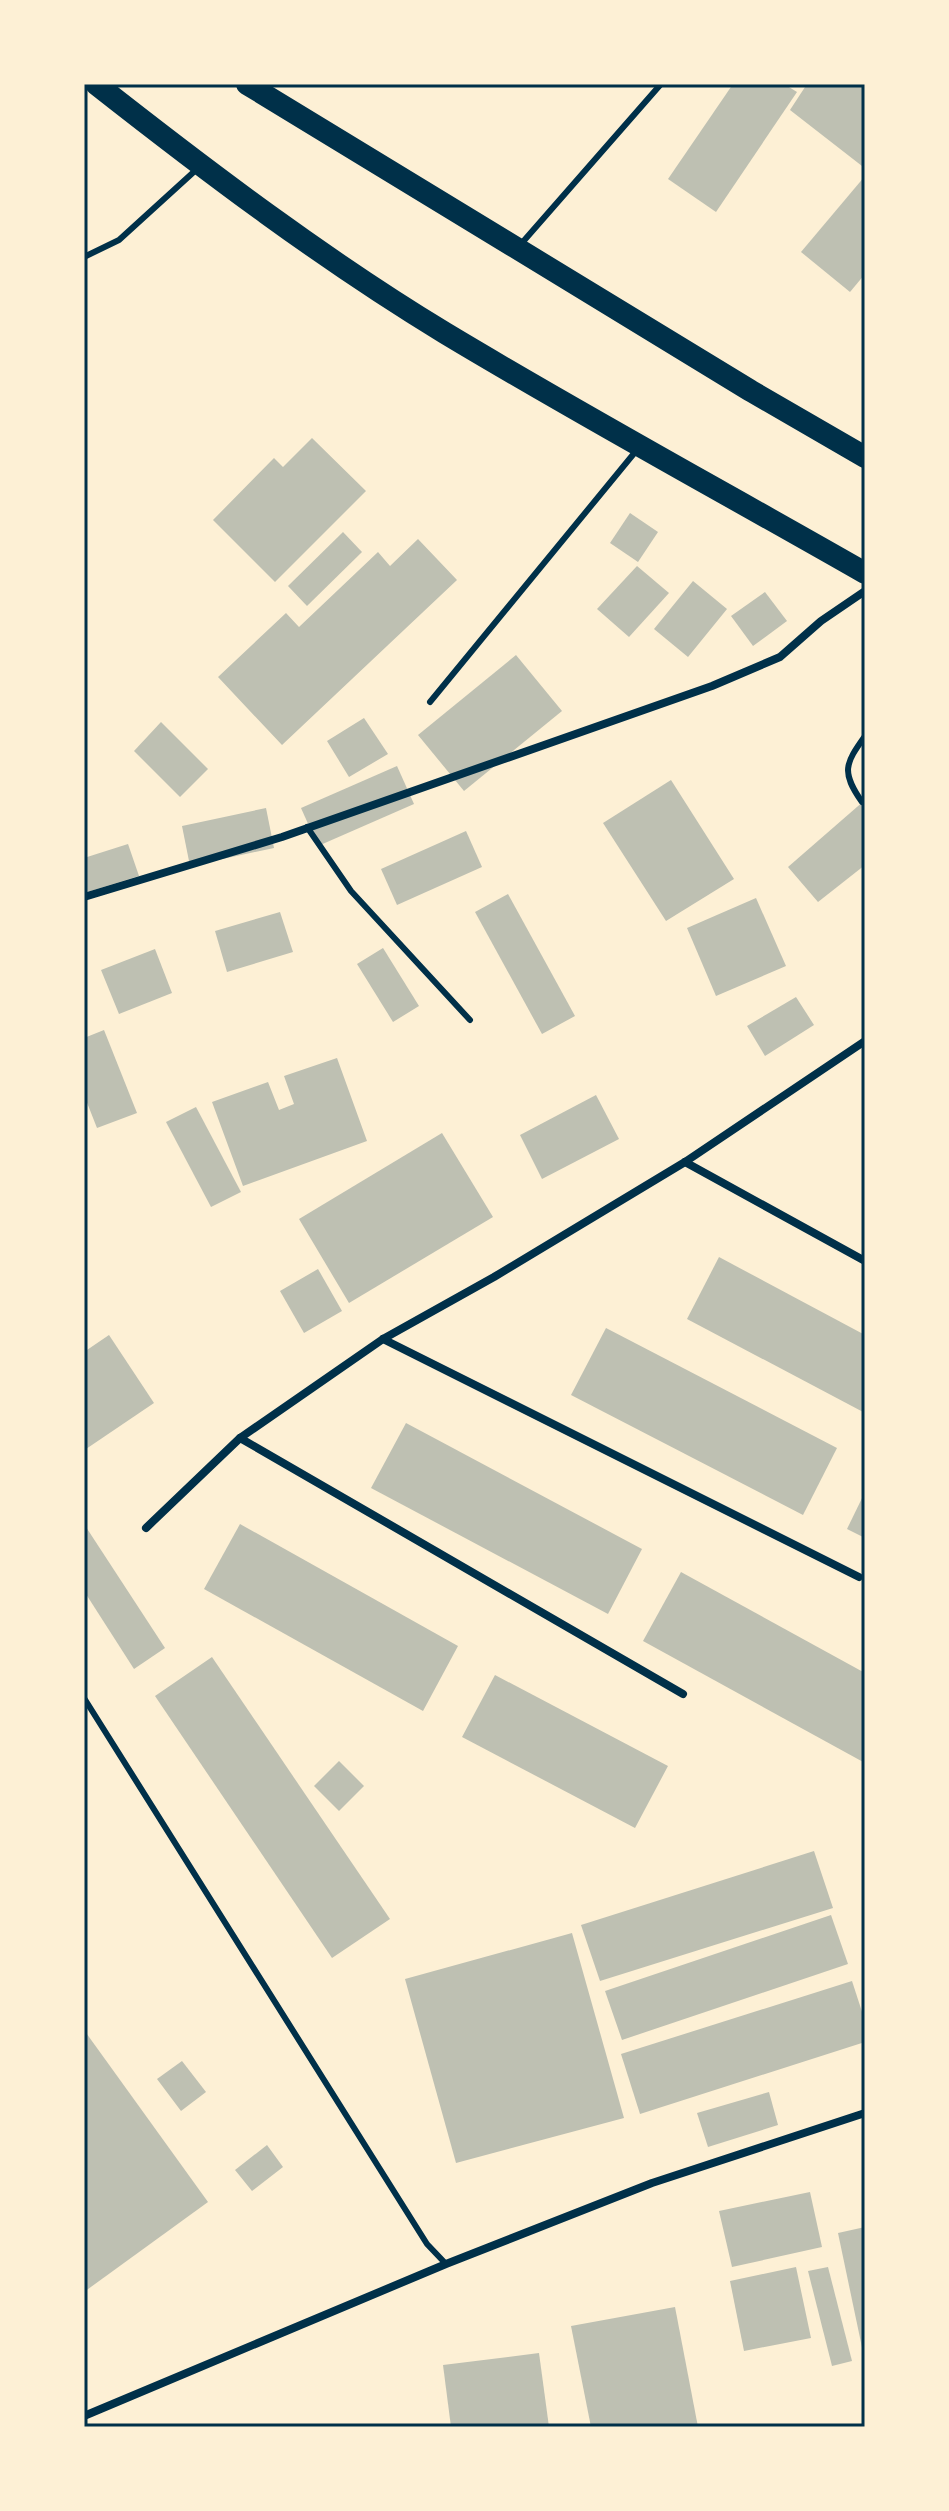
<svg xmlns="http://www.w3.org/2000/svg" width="949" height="2511" font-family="'Fira Sans Condensed',sans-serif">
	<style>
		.building { fill: #bec0b2 }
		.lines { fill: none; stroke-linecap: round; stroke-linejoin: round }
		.service { stroke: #003049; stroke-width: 6 }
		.minor { stroke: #003049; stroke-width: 8 }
		.trunk { stroke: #003049; stroke-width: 22 }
		.neatline { fill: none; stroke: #003049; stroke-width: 3 }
	</style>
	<rect width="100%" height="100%" fill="#fdf0d5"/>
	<g class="building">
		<polygon points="733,84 784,84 797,92 716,212 668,179"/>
		<polygon points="807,84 865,84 865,162 862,166 790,110"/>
		<polygon points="865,176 865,274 850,292 801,252"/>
		<polygon points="312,438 366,491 275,582 213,520 274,458 283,467"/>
		<polygon points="630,513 658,532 638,562 610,543"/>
		<polygon points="343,532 362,552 307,606 288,586"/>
		<polygon points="418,539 457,580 282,745 218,677 286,613 299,627 378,552 390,566"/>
		<polygon points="637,566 669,593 629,637 597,609"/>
		<polygon points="693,581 727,609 688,657 654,629"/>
		<polygon points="765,592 787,621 753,646 731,616"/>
		<polygon points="516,655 562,711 464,791 418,735"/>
		<polygon points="364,718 388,754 349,777 327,741"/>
		<polygon points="161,722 208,769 180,797 134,751"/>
		<polygon points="397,766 414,804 318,846 301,808"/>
		<polygon points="671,780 734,879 666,921 603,823"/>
		<polygon points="865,800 865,865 818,902 788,867"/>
		<polygon points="266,808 274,848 190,866 182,826"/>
		<polygon points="466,831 482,867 397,905 381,869"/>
		<polygon points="128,844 139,876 84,893 84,858"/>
		<polygon points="508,894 575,1016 542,1034 475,912"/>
		<polygon points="756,898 786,966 716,996 687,928"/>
		<polygon points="280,912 293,952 227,972 215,931"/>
		<polygon points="383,948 419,1006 393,1022 357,964"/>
		<polygon points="155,949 172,993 119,1014 101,970"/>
		<polygon points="796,997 814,1025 765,1056 747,1026"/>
		<polygon points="104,1030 137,1113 97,1128 84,1095 84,1038"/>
		<polygon points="337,1058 367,1141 243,1186 212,1102 268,1082 279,1110 294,1104 284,1076"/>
		<polygon points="596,1095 619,1139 542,1179 520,1135"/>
		<polygon points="196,1107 241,1192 211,1207 166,1122"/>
		<polygon points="442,1133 493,1217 349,1303 299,1219"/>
		<polygon points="719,1257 865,1335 865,1413 687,1319"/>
		<polygon points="318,1269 342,1311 304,1333 280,1291"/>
		<polygon points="606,1328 837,1448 803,1515 571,1395"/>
		<polygon points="109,1335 154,1403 86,1449 84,1446 84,1352"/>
		<polygon points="406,1423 642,1549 608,1614 371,1488"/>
		<polygon points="865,1492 865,1538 847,1529"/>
		<polygon points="84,1524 165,1648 134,1669 84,1591"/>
		<polygon points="240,1524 458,1646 423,1711 204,1589"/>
		<polygon points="681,1572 865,1673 865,1763 643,1641"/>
		<polygon points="212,1657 390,1919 332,1958 155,1696"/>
		<polygon points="495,1675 668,1766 635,1828 462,1737"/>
		<polygon points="339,1761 364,1786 339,1811 314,1786"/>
		<polygon points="814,1851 833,1908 600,1981 581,1925"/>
		<polygon points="831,1915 848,1964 622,2040 605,1991"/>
		<polygon points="572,1933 624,2118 456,2163 405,1979"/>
		<polygon points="852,1981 865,2021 865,2042 640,2114 621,2054"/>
		<polygon points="84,2030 208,2202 84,2292"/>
		<polygon points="182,2061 206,2092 181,2111 157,2079"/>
		<polygon points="769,2092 778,2125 708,2147 697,2113"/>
		<polygon points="267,2145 283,2167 252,2191 235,2170"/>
		<polygon points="810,2192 822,2247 732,2267 719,2211"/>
		<polygon points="865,2227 865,2357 864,2357 838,2233"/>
		<polygon points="796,2267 811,2338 744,2351 730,2281"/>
		<polygon points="828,2267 852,2361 832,2366 808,2271"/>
		<polygon points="675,2307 698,2427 591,2427 571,2326"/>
		<polygon points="539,2353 549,2427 451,2427 443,2365"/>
	</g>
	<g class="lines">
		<g class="service">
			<polyline points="521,244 661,84"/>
			<polyline points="84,257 119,240 197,169"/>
			<polyline points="430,702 636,451"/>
			<path d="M862 802C841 772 845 764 865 736"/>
			<polyline points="307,827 351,891 470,1020"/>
			<polyline points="84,1698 427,2244 446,2264"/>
		</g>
		<g class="minor">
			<polyline points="84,897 282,837 712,686 780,657 821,621 865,591"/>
			<polyline points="685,1162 865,1261"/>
			<polyline points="383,1339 859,1577"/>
			<polyline points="240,1438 683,1694"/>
			<polyline points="146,1528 240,1438 383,1339 494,1277 685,1162 865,1041"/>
			<polyline points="84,2416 446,2264 652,2183 865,2113"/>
		</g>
		<g class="trunk">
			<path d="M96 84C208 172 323 259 445 333 583 416 725 493 865 573"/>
			<polyline points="247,84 751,391 865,457"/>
		</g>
	</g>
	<rect width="949" height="2511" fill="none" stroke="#fdf0d5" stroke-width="172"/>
	<rect x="86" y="86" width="777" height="2339" class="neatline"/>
</svg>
